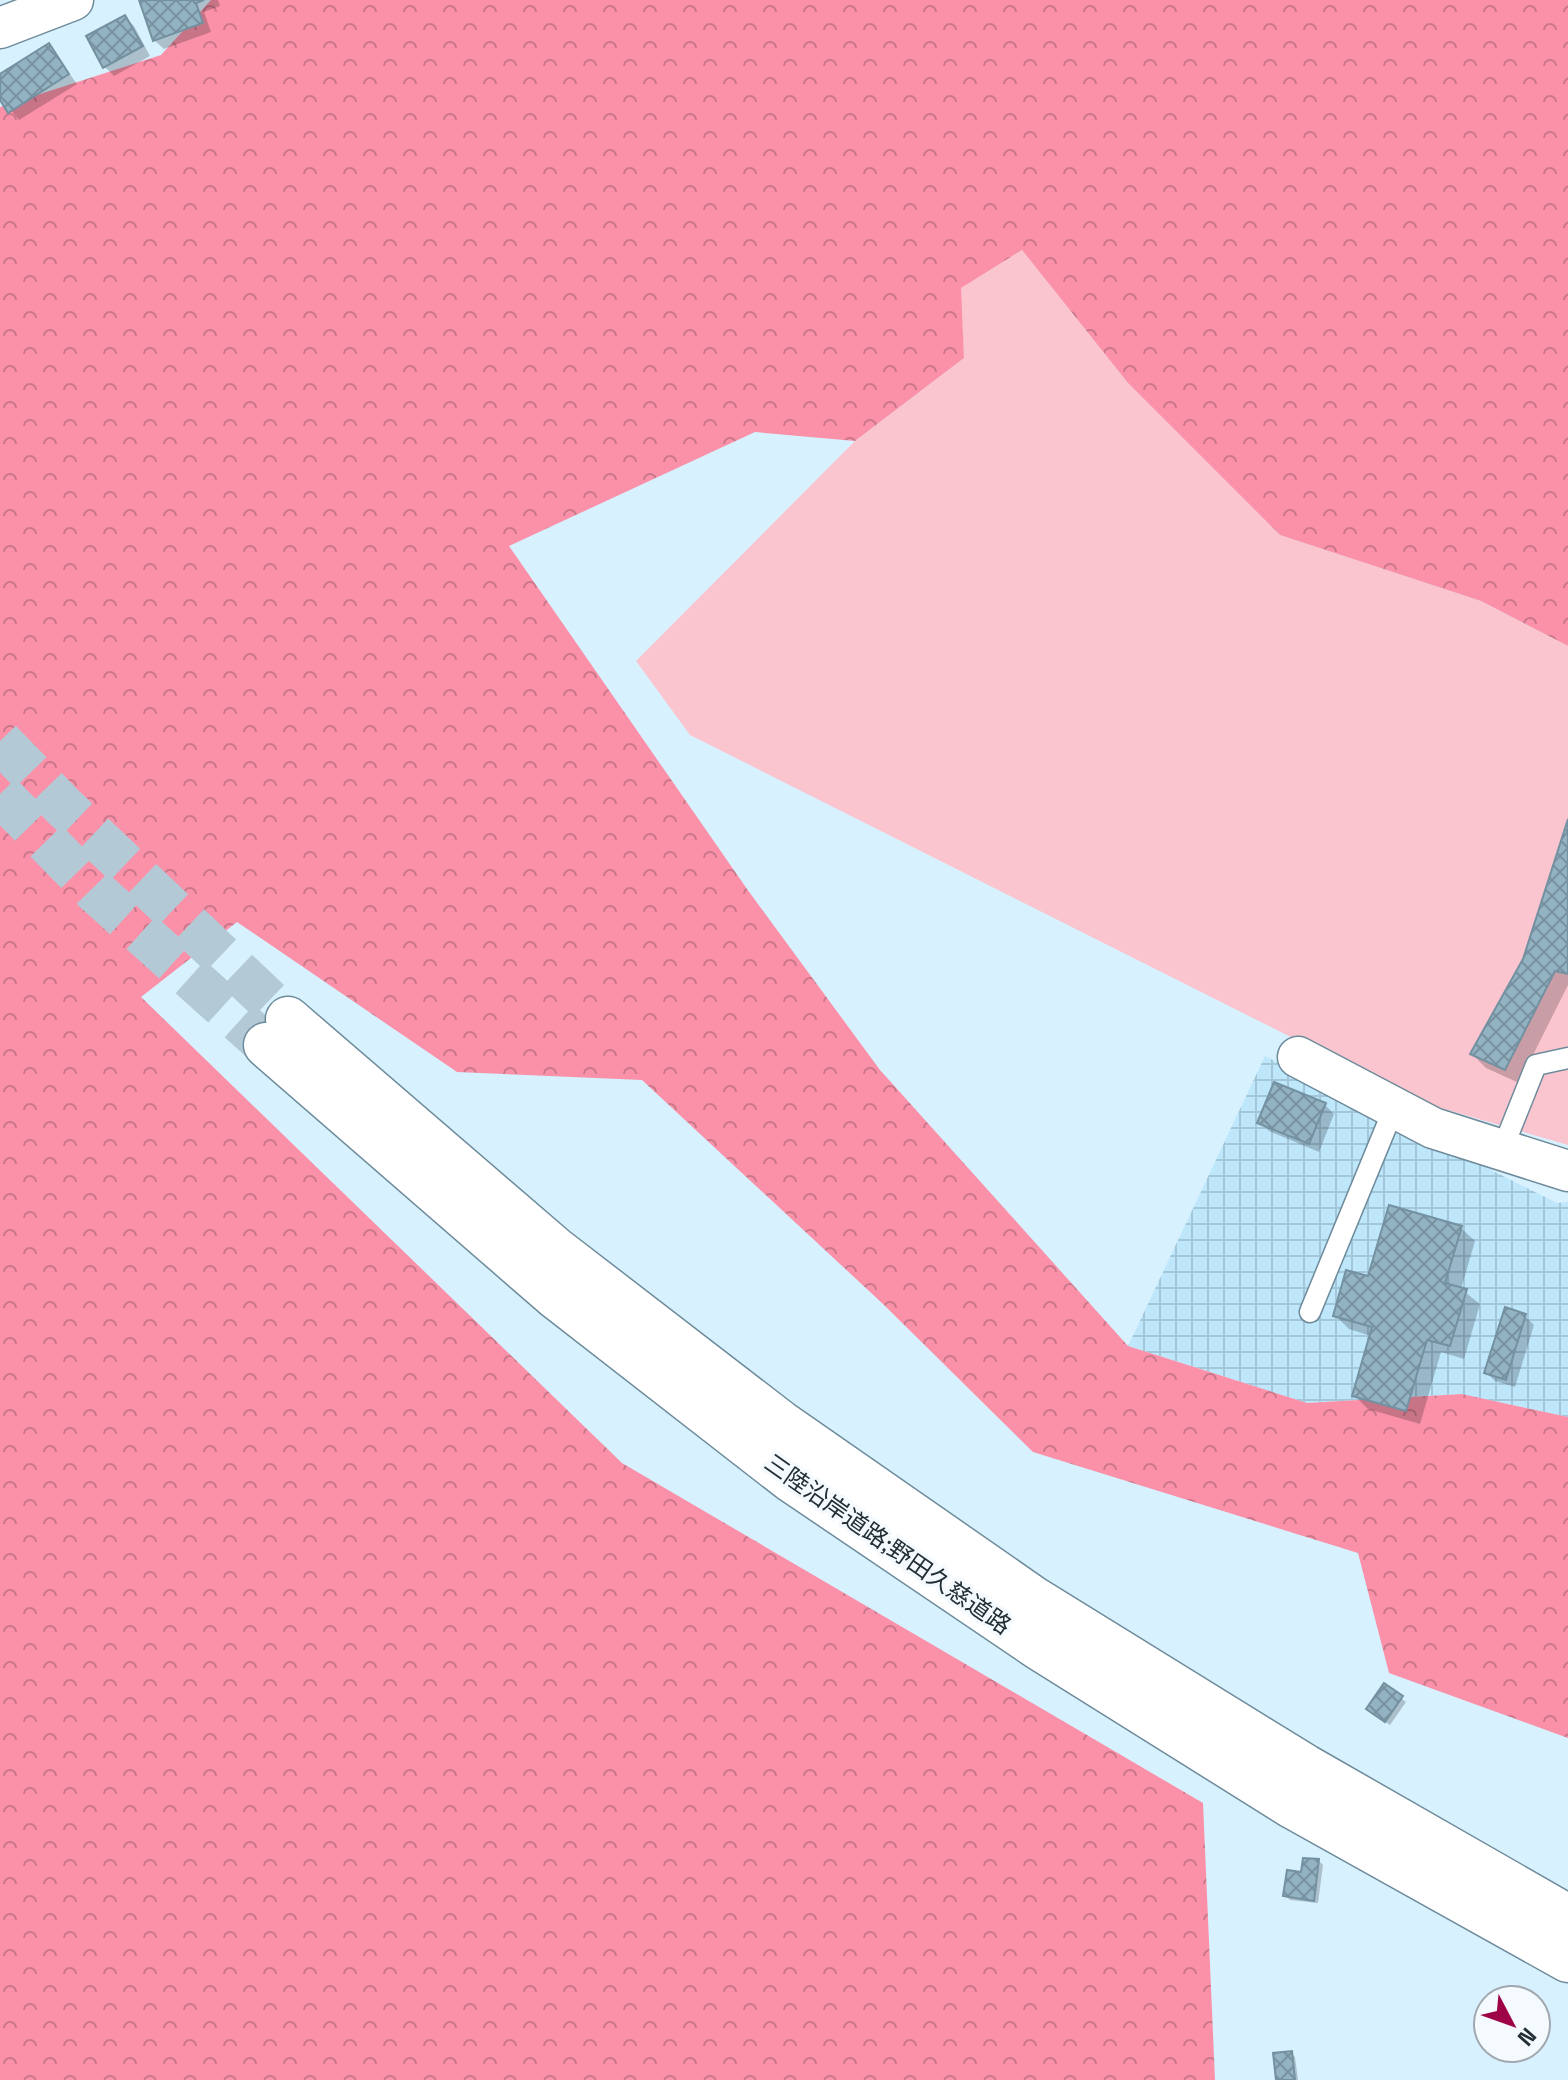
<svg xmlns="http://www.w3.org/2000/svg" width="1568" height="2080" font-family="'Space Grotesk','Noto Sans JP',sans-serif">
	<style>
		.industrial { fill: url(#industrial-grid) }
		.grass { fill: #fbc5cf }
		.forest { fill: url(#forest-crowns) }
		.shadow { fill: #0003 }
		.building { fill: url(#building-cross-hatch); stroke: #7391a1; stroke-width: 2 }
		.lines { fill: none; stroke-linecap: round; stroke-linejoin: round }
		.highway-tunnel { stroke: #b3cad6; stroke-width: 44; stroke-dasharray: 44 22; stroke-linecap: butt }
		.lane-casing { stroke: #6e8b9b; stroke-width: 23 }
		.street-casing { stroke: #6e8b9b; stroke-width: 43 }
		.highway-casing { stroke: #6e8b9b; stroke-width: 47 }
		.lane { stroke: #fff; stroke-width: 20 }
		.street { stroke: #fff; stroke-width: 40 }
		.highway { stroke: #fff; stroke-width: 44 }
		.labels { text-anchor: middle; dominant-baseline: central; stroke-width: 7; stroke-linejoin: round; paint-order: stroke }
		.street-label { font-size: 24px; fill: #222f35; stroke: #f4fafe }
	</style>
	<defs>
		<pattern id="industrial-grid" width="8" height="8" patternUnits="userSpaceOnUse" patternTransform="scale(2)"><rect width="8" height="8" fill="#bee7fc"/><path d="M0 4h8M4 0v8" fill="none" stroke="#a3c6d9"/></pattern>
		<pattern id="forest-crowns" width="20" height="18" patternUnits="userSpaceOnUse" patternTransform="scale(2)"><rect width="20" height="18" fill="#fa91a9"/><path d="M2 6a3 3 0 1 1 6 0M12 15a3 3 0 1 1 6 0" fill="none" stroke="#ca778a"/></pattern>
		<pattern id="building-cross-hatch" width="8" height="8" patternUnits="userSpaceOnUse" patternTransform="scale(2)"><rect width="8" height="8" fill="#93b2c2"/><path d="M0 0l8 8M0 8l8-8" fill="none" stroke="#78919e"/></pattern>
	</defs>
	<rect width="100%" height="100%" fill="#d7f1fe"/>
	<polygon class="industrial" points="1265,1056 1557,1203 1568,1202 1568,1417 1462,1394 1307,1403 1128,1346"/>
	<polygon class="grass" points="1022,250 1128,383 1280,535 1481,601 1568,646 1568,1145 1420,1102 690,735 636,661 855,441 964,358 960,288"/>
	<polygon class="forest" points="211,0 1568,0 1568,646 1481,601 1280,535 1128,383 1022,250 961,288 964,358 855,441 755,432 509,546 747,889 880,1070 1128,1346 1307,1403 1462,1394 1568,1417 1568,1738 1389,1673 1358,1553 1033,1452 883,1304 642,1080 457,1072 237,922 141,997 622,1463 1203,1803 1215,2080 0,2080 0,107 161,55"/>
	<g class="shadow">
		<polygon points="141,0 218,0 220,6 204,12 211,32 164,49 154,40"/>
		<polygon points="125,17 134,26 150,56 114,76 105,67"/>
		<polygon points="49,45 77,84 19,120 0,96 0,76"/>
		<polygon points="1568,825 1568,985 1519,1083 1486,1068 1472,1054 1525,960"/>
		<polygon points="1325,1105 1334,1114 1319,1152 1269,1131 1260,1122"/>
		<polygon points="1461,1228 1475,1241 1461,1289 1480,1304 1464,1359 1441,1352 1420,1424 1368,1409 1354,1395 1371,1336 1349,1329 1335,1315 1369,1279"/>
		<polygon points="1525,1316 1534,1325 1515,1387 1495,1381 1486,1372"/>
		<polygon points="1385,1686 1406,1702 1390,1725 1373,1713"/>
		<polygon points="1319,1861 1323,1865 1318,1903 1290,1900 1285,1896 1303,1874"/>
		<polygon points="1291,2053 1295,2057 1298,2080 1278,2080"/>
	</g>
	<g class="building">
		<polygon points="139,0 204,0 196,3 203,23 153,41"/>
		<polygon points="125,15 143,46 103,68 86,36"/>
		<polygon points="49,43 69,74 8,113 0,100 0,74"/>
		<polygon points="1568,819 1568,974 1555,971 1505,1070 1470,1054 1523,959"/>
		<polygon points="1274,1082 1326,1103 1309,1144 1257,1123"/>
		<polygon points="1389,1205 1462,1226 1445,1283 1467,1289 1450,1346 1427,1340 1406,1411 1352,1396 1372,1327 1333,1316 1346,1270 1368,1276"/>
		<polygon points="1505,1307 1526,1314 1506,1380 1484,1373"/>
		<polygon points="1384,1683 1403,1696 1385,1722 1366,1709"/>
		<polygon points="1303,1858 1319,1859 1314,1901 1283,1896 1287,1870 1301,1872"/>
		<polygon points="1292,2051 1295,2080 1276,2080 1273,2053"/>
	</g>
	<g class="lines">
		<g class="highway-tunnel">
			<polyline points="0,741 63,806 288,1019"/>
			<polyline points="0,794 96,892 266,1045"/>
		</g>
		<defs>
			<g id="lane">
				<polyline points="1502,1150 1536,1065 1568,1058"/>
				<polyline points="1310,1312 1394,1108"/>
			</g>
			<g id="street">
				<polyline points="0,28 73,0"/>
				<polyline points="1298,1057 1433,1128 1568,1171"/>
			</g>
			<g id="highway">
				<polyline points="288,1019 555,1249 781,1423 1034,1599 1306,1767 1568,1917"/>
				<polyline points="266,1045 556,1297 790,1479 1038,1647 1292,1806 1568,1960"/>
			</g>
		</defs>
		<use href="#lane" class="lane-casing"/>
		<use href="#street" class="street-casing"/>
		<use href="#highway" class="highway-casing"/>
		<use href="#lane" class="lane"/>
		<use href="#street" class="street"/>
		<use href="#highway" class="highway"/>
	</g>
	<g class="labels">
		<g class="street-label">
			<text transform="translate(888 1544) rotate(35)">三陸沿岸道路;野田久慈道路</text>
		</g>
	</g>
	<g transform="translate(1512 2024) rotate(131)"><circle r="38" fill="#f4fafe" stroke="#a0a9ae" stroke-width="2"/>
	<path d="M0-6L14 30L0 20L-14 30Z" fill="#9f0347"/>
	<text y="-12" font-size="22" font-weight="bold" text-anchor="middle" fill="#222f35">N</text>
	</g>
</svg>
